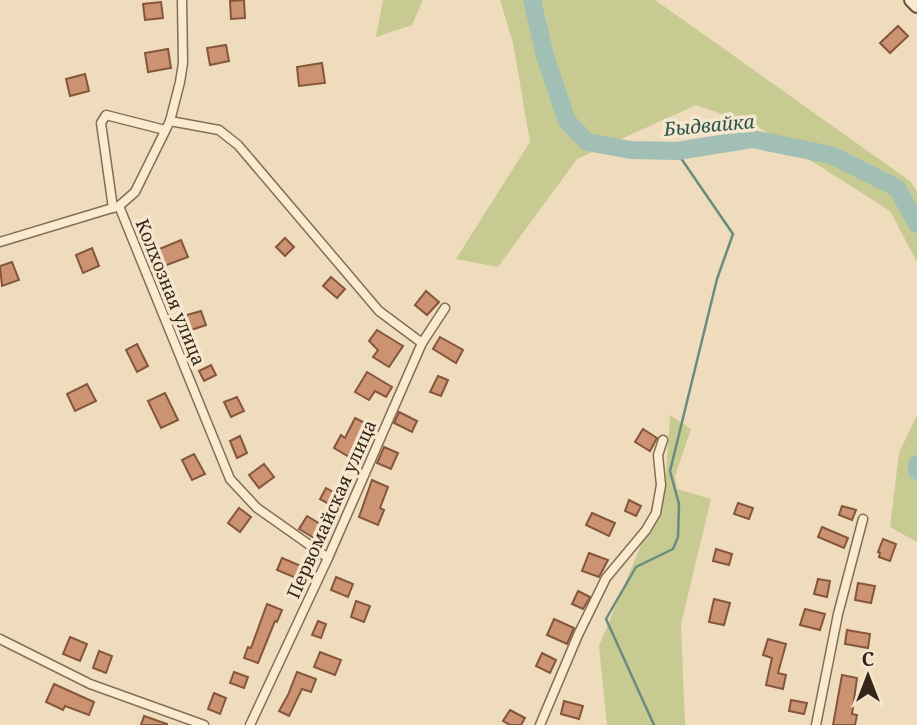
<svg xmlns="http://www.w3.org/2000/svg" width="917" height="725" font-family="'Noto Serif',serif">
	<style>
		.green { fill: #c8cb91 }
		.lines { fill: none; stroke-linecap: round; stroke-linejoin: round }
		.stream { stroke: #698c81; stroke-width: 2.5 }
		.river { stroke: #a1bfb4; stroke-width: 18 }
		.building { fill: #cc9372; stroke: #85553c; stroke-width: 2 }
		.street-casing { stroke: #856d56; stroke-width: 11 }
		.secondary-casing { stroke: #674e3a; stroke-width: 16 }
		.street { stroke: #f9ead0; stroke-width: 8 }
		.secondary { stroke: #f9ead0; stroke-width: 12 }
		.labels { text-anchor: middle; dominant-baseline: central; stroke-width: 7; stroke-linejoin: round; paint-order: stroke }
		.street-label { font-size: 18px; fill: #35261b; stroke: #f5e7cd }
		.water-label { font-size: 19px; font-style: italic; fill: #2a554f; stroke: #f5e7cd }
	</style>
	<rect width="100%" height="100%" fill="#eedcbd"/>
	<g class="green">
		<polygon points="383,0 423,0 412,25 376,37"/>
		<polygon points="500,0 655,0 910,181 917,191 917,262 890,211 758,127 696,105 577,159 498,267 456,259 530,142 513,43"/>
		<polygon points="670,415 691,429 675,476 677,489 711,499 681,624 685,725 607,725 599,646 665,487"/>
		<polygon points="917,415 917,542 890,527 899,453"/>
	</g>
	<g class="lines">
		<polyline class="stream" points="654,725 606,619 636,567 673,549 678,537 679,504 670,471 717,279 733,234 676,151"/>
		<g class="river">
			<polyline points="532,0 545,56 567,121 587,142 631,150 677,151 752,139 831,155 897,188 917,224"/>
			<polyline points="917,464 917,471"/>
		</g>
	</g>
	<g class="building">
		<polygon points="244,0 245,18 231,19 230,1"/>
		<polygon points="161,2 163,18 145,20 143,4"/>
		<polygon points="898,26 908,36 890,53 880,43"/>
		<polygon points="226,45 229,61 210,65 207,48"/>
		<polygon points="168,49 171,68 148,72 145,53"/>
		<polygon points="322,63 325,83 299,86 297,67"/>
		<polygon points="85,74 89,91 70,96 66,79"/>
		<polygon points="285,238 294,247 285,256 276,247"/>
		<polygon points="181,240 188,257 159,268 152,252"/>
		<polygon points="92,248 99,266 83,273 76,255"/>
		<polygon points="12,262 19,280 2,286 0,266"/>
		<polygon points="331,277 345,289 337,298 323,286"/>
		<polygon points="426,291 439,302 427,315 415,305"/>
		<polygon points="201,311 206,325 185,332 180,317"/>
		<polygon points="377,330 403,346 389,367 373,357 378,350 369,341"/>
		<polygon points="440,337 463,350 456,363 433,349"/>
		<polygon points="137,344 148,366 137,372 126,350"/>
		<polygon points="211,365 216,375 204,381 199,371"/>
		<polygon points="367,372 392,387 386,397 375,391 369,400 355,392"/>
		<polygon points="438,376 448,380 441,396 430,392"/>
		<polygon points="87,384 96,401 75,411 67,394"/>
		<polygon points="165,393 178,420 161,428 148,401"/>
		<polygon points="237,397 244,411 231,417 224,402"/>
		<polygon points="399,412 417,421 412,432 394,423"/>
		<polygon points="355,418 367,424 351,458 334,448 341,435 345,438"/>
		<polygon points="643,429 657,438 650,451 635,442"/>
		<polygon points="240,436 247,453 237,458 230,441"/>
		<polygon points="384,447 398,453 391,469 377,463"/>
		<polygon points="194,454 205,474 192,480 182,460"/>
		<polygon points="264,464 274,477 259,488 249,475"/>
		<polygon points="372,480 388,487 380,508 384,510 378,525 359,517"/>
		<polygon points="326,488 344,498 338,509 320,499"/>
		<polygon points="629,500 641,506 636,516 625,511"/>
		<polygon points="738,503 753,508 749,519 734,514"/>
		<polygon points="842,506 856,510 852,520 839,515"/>
		<polygon points="239,508 251,517 240,532 228,523"/>
		<polygon points="592,513 615,523 609,536 586,525"/>
		<polygon points="307,516 327,528 319,541 299,529"/>
		<polygon points="822,527 848,538 844,548 818,537"/>
		<polygon points="883,539 896,544 890,561 879,557 880,553 878,552"/>
		<polygon points="716,549 732,554 729,565 713,561"/>
		<polygon points="589,553 608,560 599,577 582,571"/>
		<polygon points="282,558 301,566 296,578 277,570"/>
		<polygon points="336,577 353,584 348,597 331,590"/>
		<polygon points="818,579 830,581 827,597 814,594"/>
		<polygon points="858,583 875,586 871,603 855,600"/>
		<polygon points="578,591 590,597 583,609 572,604"/>
		<polygon points="714,599 730,603 724,625 709,622"/>
		<polygon points="356,601 370,606 364,622 351,617"/>
		<polygon points="267,604 282,610 277,622 275,621 258,663 244,658 248,647 251,648"/>
		<polygon points="805,609 825,614 820,630 800,625"/>
		<polygon points="554,619 574,628 567,644 547,635"/>
		<polygon points="318,621 326,624 321,638 312,635"/>
		<polygon points="847,630 870,634 868,648 845,644"/>
		<polygon points="70,637 87,644 80,661 63,654"/>
		<polygon points="768,639 786,644 778,673 786,675 783,689 766,685 772,658 763,655"/>
		<polygon points="99,651 112,656 106,673 93,668"/>
		<polygon points="320,652 341,660 335,675 314,667"/>
		<polygon points="542,653 556,660 550,673 536,666"/>
		<polygon points="234,672 248,677 244,688 230,683"/>
		<polygon points="297,672 316,679 311,692 302,689 289,716 279,711 288,695"/>
		<polygon points="842,675 857,678 852,714 857,715 855,725 833,725"/>
		<polygon points="54,684 94,702 89,715 65,706 63,710 46,702"/>
		<polygon points="214,693 226,698 220,714 208,709"/>
		<polygon points="791,700 807,703 804,714 789,711"/>
		<polygon points="564,701 583,706 579,719 561,714"/>
		<polygon points="510,710 525,718 521,725 510,725 503,721"/>
		<polygon points="144,716 167,724 167,725 141,725"/>
	</g>
	<g class="lines">
		<defs>
			<g id="street">
				<polyline points="170,121 219,130 238,145 379,311 422,343"/>
				<polyline points="119,206 230,479 257,508 328,558"/>
				<polyline points="113,208 101,123 106,115 165,130"/>
				<polyline points="0,242 119,206 135,192 170,121 180,82 183,63 182,0"/>
				<polyline points="0,639 90,684 204,725"/>
				<polyline points="250,725 328,558 422,343 445,308"/>
				<polyline points="540,725 578,635 606,578 646,530 656,513 661,485 658,455 663,440"/>
				<polyline points="816,725 838,614 863,519"/>
			</g>
			<polyline id="secondary" points="911,0 917,6"/>
		</defs>
		<use href="#street" class="street-casing"/>
		<use href="#secondary" class="secondary-casing"/>
		<use href="#street" class="street"/>
		<use href="#secondary" class="secondary"/>
	</g>
	<g class="labels">
		<g class="street-label">
			<text transform="translate(171 292) rotate(68)">Колхозная улица</text>
			<text transform="translate(331 509) rotate(-66)">Первомайская улица</text>
		</g>
		<g class="water-label">
			<text transform="translate(709 125) rotate(-5)">Быдвайка</text>
		</g>
	</g>
	<g transform="translate(868 676)" stroke="#f5e7cd" stroke-width="5" paint-order="stroke">
	<path d="M0-5L12 26L0 18L-12 26Z" fill="#35261b"/>
	<text y="-10" font-size="19" font-weight="bold" text-anchor="middle" fill="#35261b">С</text>
	</g>
</svg>
